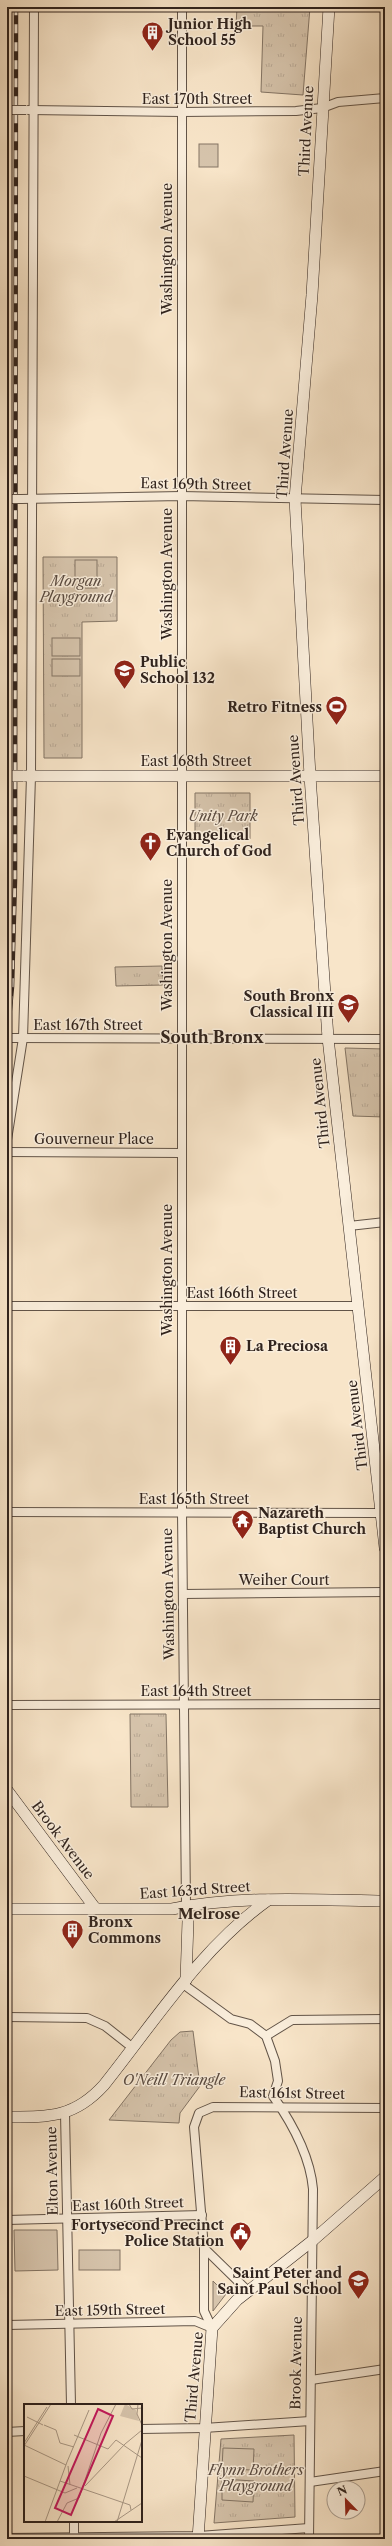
<svg xmlns="http://www.w3.org/2000/svg" width="392" height="2546" font-family="'Libre Caslon Text',serif">
	<style>
		.grass { fill: url(#grass-tufts); stroke: #837464 }
		.garden { fill: #d6c4ac; stroke: #837464 }
		.lines { fill: none; stroke-linecap: round; stroke-linejoin: round }
		.street-casing { stroke: #625448; stroke-width: 10 }
		.secondary-casing { stroke: #30231d; stroke-width: 12 }
		.street { stroke: #faeedc; stroke-width: 8 }
		.secondary { stroke: #faeedc; stroke-width: 11 }
		.rail-casing { stroke: #30231d; stroke-width: 4.5 }
		.rail { stroke: #faeedc; stroke-width: 3; stroke-dasharray: 9; stroke-linecap: butt }
		.street-bridge-casing { stroke: #625448; stroke-width: 10; stroke-linecap: butt }
		.secondary-bridge-casing { stroke: #30231d; stroke-width: 12; stroke-linecap: butt }
		.street-bridge { stroke: #faeedc; stroke-width: 8 }
		.secondary-bridge { stroke: #faeedc; stroke-width: 11 }
		.labels { text-anchor: middle; dominant-baseline: central; stroke-width: 3; stroke-linejoin: round; paint-order: stroke }
		.poi-label { font-size: 14px; font-weight: bold; fill: #30231d; stroke: #faeedc; text-anchor: start }
		.street-label { font-size: 14px; fill: #30231d; stroke: #faeedc }
		.park-label { font-size: 14px; font-style: italic; fill: #5a4b41; stroke: #faeedc }
		.neighbourhood-label { font-size: 15px; font-weight: bold; fill: #30231d; stroke: #faeedc }
		.quarter-label { font-size: 16px; font-weight: bold; fill: #30231d; stroke: #faeedc }
		.inset-road { fill: none; stroke: #a89784; stroke-width: 1 }
		.view { fill: #c2185b; fill-opacity: 0.15; stroke: #c2185b; stroke-width: 2 }
		.inset-edge { fill: none; stroke: #30231d; stroke-width: 2 }
	</style>
	<defs>
		<pattern id="grass-tufts" width="24" height="20" patternUnits="userSpaceOnUse"><rect width="24" height="20" fill="#d6c4ac"/><path d="M3 7l-1-3M5 7V3M7 7l1-3M15 17l-1-3M17 17v-4M19 17l1-3" fill="none" stroke="#b8a894"/></pattern>
	</defs>
	<rect width="100%" height="100%" fill="#f8e5c9"/>
	<filter id="stains"><feTurbulence type="fractalNoise" baseFrequency=".005" numOctaves="4"/><feColorMatrix values="0 0 0 0 .2 0 0 0 0 .09 0 0 0 0 .02 0 0 0 .5 -.17"/></filter>
	<radialGradient id="worn" r=".72"><stop offset=".6" stop-color="#630" stop-opacity="0"/><stop offset="1" stop-color="#630" stop-opacity=".3"/></radialGradient>
	<g class="grass">
		<polygon points="237,7 310,7 303,95 261,92 263,26 236,26"/>
		<polygon points="43,557 117,557 117,621 82,622 82,758 44,758"/>
		<polygon points="195,793 250,793 250,839 195,840"/>
		<polygon points="162,966 163,985 116,986 115,967"/>
		<polygon points="345,1048 385,1049 385,1117 353,1116"/>
		<polygon points="130,1714 166,1714 168,1807 131,1807"/>
		<polygon points="193,2031 200,2086 180,2113 179,2123 109,2120 171,2040 180,2032"/>
		<polygon points="213,2281 226,2294 213,2311"/>
		<polygon points="294,2435 295,2517 214,2523 221,2439"/>
	</g>
	<g class="garden">
		<rect x="199" y="144" width="19" height="23"/>
		<rect x="75" y="560" width="22" height="28"/>
		<rect x="52" y="638" width="28" height="18"/>
		<rect x="52" y="659" width="28" height="17"/>
		<polygon points="14,2230 57,2230 58,2270 15,2271"/>
		<rect x="79" y="2250" width="41" height="20"/>
		<polygon points="223,2448 254,2449 253,2470 222,2469"/>
		<polygon points="222,2479 254,2481 253,2502 222,2500"/>
	</g>
	<g class="lines">
		<defs>
			<g id="street">
				<polyline points="182,7 182,1511 186,1906"/>
				<polyline points="29,110 182,112 296,111 322,108 338,102 385,98"/>
				<polyline points="21,499 181,496 385,500"/>
				<polyline points="13,1038 385,1039"/>
				<polyline points="7,1140 23,1038 31,776 34,7"/>
				<polyline points="7,1152 181,1153"/>
				<polyline points="349,1226 385,1222"/>
				<polyline points="7,1306 358,1306"/>
				<polyline points="379,1479 385,1461"/>
				<polyline points="7,1512 381,1513"/>
				<polyline points="183,1594 385,1592"/>
				<polyline points="7,1705 385,1704"/>
				<path d="M183 1984 231 2019 250 2024 266 2036 275 2061 278 2081 273 2096C292 2123 310 2155 313 2189L309 2539"/>
				<polyline points="7,2017 87,2018 105,2026 133,2048"/>
				<polyline points="266,2036 292,2020 385,2019"/>
				<polyline points="65,2113 71,2405"/>
				<polyline points="7,2220 202,2215"/>
				<polyline points="204,2248 248,2291"/>
				<polyline points="7,2325 195,2321 212,2328"/>
				<polyline points="212,2328 204,2311 204,2248 194,2127 199,2113 213,2107 385,2108"/>
				<polyline points="311,2380 385,2369"/>
				<polyline points="141,2429 204,2428 310,2421"/>
				<polyline points="7,2432 25,2431"/>
				<polyline points="310,2482 385,2471"/>
				<polyline points="74,2521 74,2539"/>
				<polyline points="7,2538 199,2536 309,2528"/>
			</g>
			<g id="secondary">
				<polyline points="329,7 312,295 295,499 310,776 328,1038 385,1548"/>
				<polyline points="23,776 385,776"/>
				<polyline points="7,1790 95,1908"/>
				<path d="M7 1909H172C241 1895 315 1900 385 1901"/>
				<polyline points="186,1980 188,1921 186,1906"/>
				<path d="M7 2117C49 2117 74 2118 104 2085 155 2021 201 1948 268 1900"/>
				<polyline points="198,2539 212,2328 237,2300 312,2241 385,2177"/>
			</g>
		</defs>
		<use href="#street" class="street-casing"/>
		<use href="#secondary" class="secondary-casing"/>
		<use href="#street" class="street"/>
		<use href="#secondary" class="secondary"/>
		<defs>
			<polyline id="rail" points="7,1041 12,987 15,880 16,7"/>
		</defs>
		<use href="#rail" class="rail-casing"/>
		<use href="#rail" class="rail"/>
		<defs>
			<g id="street-bridge">
				<polyline points="7,110 26,110"/>
				<polyline points="7,499 21,499"/>
				<polyline points="7,1038 13,1038"/>
			</g>
			<polyline id="secondary-bridge" points="7,776 23,776"/>
		</defs>
		<use href="#street-bridge" class="street-bridge-casing"/>
		<use href="#secondary-bridge" class="secondary-bridge-casing"/>
		<use href="#street-bridge" class="street-bridge"/>
		<use href="#secondary-bridge" class="secondary-bridge"/>
	</g>
	<defs>
		<symbol id="building-pin" viewBox="-11 -11 22 30"><path d="M0 17L-7.5 6A9.5 9.5 0 1 1 7.5 6Z" fill="#8f2418" stroke="#faeedc"/><path d="M-4-6H4V6H1V3H-1V6H-4ZM-2.5-4.3h1.7v1.8h-1.7ZM.8-4.3h1.7v1.8H.8ZM-2.5-1h1.7V.8h-1.7ZM.8-1h1.7V.8H.8Z" fill="#fff"/></symbol>
		<symbol id="school-pin" viewBox="-11 -11 22 30"><path d="M0 17L-7.5 6A9.5 9.5 0 1 1 7.5 6Z" fill="#8f2418" stroke="#faeedc"/><path d="M0-5L7-2L0 1L-7-2ZM-4 1L0 2.5L4 1V4Q0 6-4 4Z" fill="#fff"/></symbol>
		<symbol id="stadium-pin" viewBox="-11 -11 22 30"><path d="M0 17L-7.5 6A9.5 9.5 0 1 1 7.5 6Z" fill="#8f2418" stroke="#faeedc"/><path d="M0-5a6.5 5 0 1 0 0 10a6.5 5 0 1 0 0-10ZM-3.5-1.8h7v3.6h-7Z" fill="#fff"/></symbol>
		<symbol id="church-pin" viewBox="-11 -11 22 30"><path d="M0 17L-7.5 6A9.5 9.5 0 1 1 7.5 6Z" fill="#8f2418" stroke="#faeedc"/><path d="M-1.2-6h2.4v3.5h3.3v2.4h-3.3V6h-2.4V-.1h-3.3v-2.4h3.3Z" fill="#fff"/></symbol>
		<symbol id="temple-pin" viewBox="-11 -11 22 30"><path d="M0 17L-7.5 6A9.5 9.5 0 1 1 7.5 6Z" fill="#8f2418" stroke="#faeedc"/><path d="M0-6L5-2H3V0L6.5 2.5H4V6H1.5V3h-3V6H-4V2.5H-6.5L-3 0V-2H-5Z" fill="#fff"/></symbol>
		<symbol id="civic-pin" viewBox="-11 -11 22 30"><path d="M0 17L-7.5 6A9.5 9.5 0 1 1 7.5 6Z" fill="#8f2418" stroke="#faeedc"/><path d="M-.6-6.5H3V-4.5H.6V-3L4-1V1h2V6H-6V1h2V-1L-.6-3ZM-1.2 2.5V6h2.4V2.5Z" fill="#fff"/></symbol>
	</defs>
	<g fill-rule="evenodd">
		<use href="#building-pin" x="140" y="20" width="25" height="34"/>
		<use href="#school-pin" x="112" y="658" width="25" height="34"/>
		<use href="#stadium-pin" x="324" y="694" width="25" height="34"/>
		<use href="#church-pin" x="138" y="830" width="25" height="34"/>
		<use href="#school-pin" x="336" y="992" width="25" height="34"/>
		<use href="#building-pin" x="218" y="1334" width="25" height="34"/>
		<use href="#temple-pin" x="230" y="1508" width="25" height="34"/>
		<use href="#building-pin" x="60" y="1918" width="25" height="34"/>
		<use href="#civic-pin" x="228" y="2220" width="25" height="34"/>
		<use href="#school-pin" x="346" y="2268" width="25" height="34"/>
	</g>
	<g class="labels">
		<g class="poi-label">
			<text x="168" y="24">Junior High<tspan x="168" dy="16">School 55</tspan></text>
			<text x="140" y="662">Public<tspan x="140" dy="16">School 132</tspan></text>
			<text x="322" y="707" text-anchor="end">Retro Fitness</text>
			<text x="166" y="835">Evangelical<tspan x="166" dy="16">Church of God</tspan></text>
			<text x="334" y="996" text-anchor="end">South Bronx<tspan x="334" dy="16">Classical III</tspan></text>
			<text x="246" y="1346">La Preciosa</text>
			<text x="258" y="1513">Nazareth<tspan x="258" dy="16">Baptist Church</tspan></text>
			<text x="88" y="1922">Bronx<tspan x="88" dy="16">Commons</tspan></text>
			<text x="224" y="2225" text-anchor="end">Fortysecond Precinct<tspan x="224" dy="16">Police Station</tspan></text>
			<text x="342" y="2273" text-anchor="end">Saint Peter and<tspan x="342" dy="16">Saint Paul School</tspan></text>
		</g>
		<g class="street-label">
			<text x="197" y="99">East 170th Street</text>
			<text transform="translate(306 131) rotate(-87)">Third Avenue</text>
			<text transform="translate(167 249) rotate(-90)">Washington Avenue</text>
			<text transform="translate(285 454) rotate(-86)">Third Avenue</text>
			<text transform="translate(196 484) rotate(1)">East 169th Street</text>
			<text transform="translate(167 574) rotate(-90)">Washington Avenue</text>
			<text x="196" y="761">East 168th Street</text>
			<text transform="translate(296 780) rotate(-94)">Third Avenue</text>
			<text transform="translate(167 945) rotate(-90)">Washington Avenue</text>
			<text x="88" y="1025">East 167th Street</text>
			<text transform="translate(320 1103) rotate(-96)">Third Avenue</text>
			<text x="94" y="1139">Gouverneur Place</text>
			<text transform="translate(167 1270) rotate(-90)">Washington Avenue</text>
			<text x="242" y="1293">East 166th Street</text>
			<text transform="translate(357 1425) rotate(-97)">Third Avenue</text>
			<text x="194" y="1499">East 165th Street</text>
			<text x="284" y="1580">Weiher Court</text>
			<text transform="translate(168 1594) rotate(-91)">Washington Avenue</text>
			<text x="196" y="1691">East 164th Street</text>
			<text transform="translate(63 1840) rotate(53)">Brook Avenue</text>
			<text transform="translate(195 1890) rotate(-4)">East 163rd Street</text>
			<text transform="translate(292 2093) rotate(1)">East 161st Street</text>
			<text transform="translate(52 2171) rotate(-91)">Elton Avenue</text>
			<text transform="translate(128 2204) rotate(-2)">East 160th Street</text>
			<text transform="translate(110 2310) rotate(-1)">East 159th Street</text>
			<text transform="translate(296 2363) rotate(-89)">Brook Avenue</text>
			<text transform="translate(194 2377) rotate(-85)">Third Avenue</text>
		</g>
		<g class="park-label">
			<text x="76" y="581">Morgan<tspan x="76" dy="16">Playground</tspan></text>
			<text x="223" y="816">Unity Park</text>
			<text x="174" y="2080">O'Neill Triangle</text>
			<text x="256" y="2470">Flynn Brothers<tspan x="256" dy="16">Playground</tspan></text>
		</g>
		<g class="neighbourhood-label">
			<text x="209" y="1913">Melrose</text>
		</g>
		<g class="quarter-label">
			<text x="212" y="1037">South Bronx</text>
		</g>
	</g>
	<g transform="translate(24 2404)">
		<rect width="118" height="118" fill="#f8e5c9"/>
		<path d="M101 0 112 6 115 17 96 12Z" fill="#d6c4ac"/>
		<path class="inset-road" d="M105 0 108 5 118 4M114 0 113 10 118 21M3 13 19 21M20 21 32 26 36 39 50 43M50 31 84 45 92 36 118 54M0 39 23 3M0 41 42 61M0 42 27 0M43 58 65 6M44 62 46 81M0 72 41 89 53 84M36 77 106 101 107 106M61 82 101 40 118 26M21 118 43 58M33 118 43 99 55 94 77 29 92 0M90 118 118 99M93 118 118 36"/>
		<path class="view" d="M74 5 89 12 47 111 31 104Z"/>
		<rect width="118" height="118" class="inset-edge"/>
	</g>
	<rect width="392" height="2546" fill="none" stroke="#f8e5c9" stroke-width="24"/>
	<rect x="8" y="8" width="376" height="2530" fill="none" stroke="#30231d" stroke-width="2"/>
	<rect x="12" y="12" width="368" height="2522" fill="none" stroke="#30231d"/>
	<g transform="translate(346 2500) rotate(337)"><circle r="19" fill="#faeedc" stroke="#a99d90"/>
	<path d="M0-3L7 15L0 10L-7 15Z" fill="#8f2418"/>
	<text y="-6" font-size="11" font-weight="bold" text-anchor="middle" fill="#30231d">N</text>
	</g>
	<rect width="100%" height="100%" filter="url(#stains)"/>
	<rect width="100%" height="100%" fill="url(#worn)"/>
</svg>
